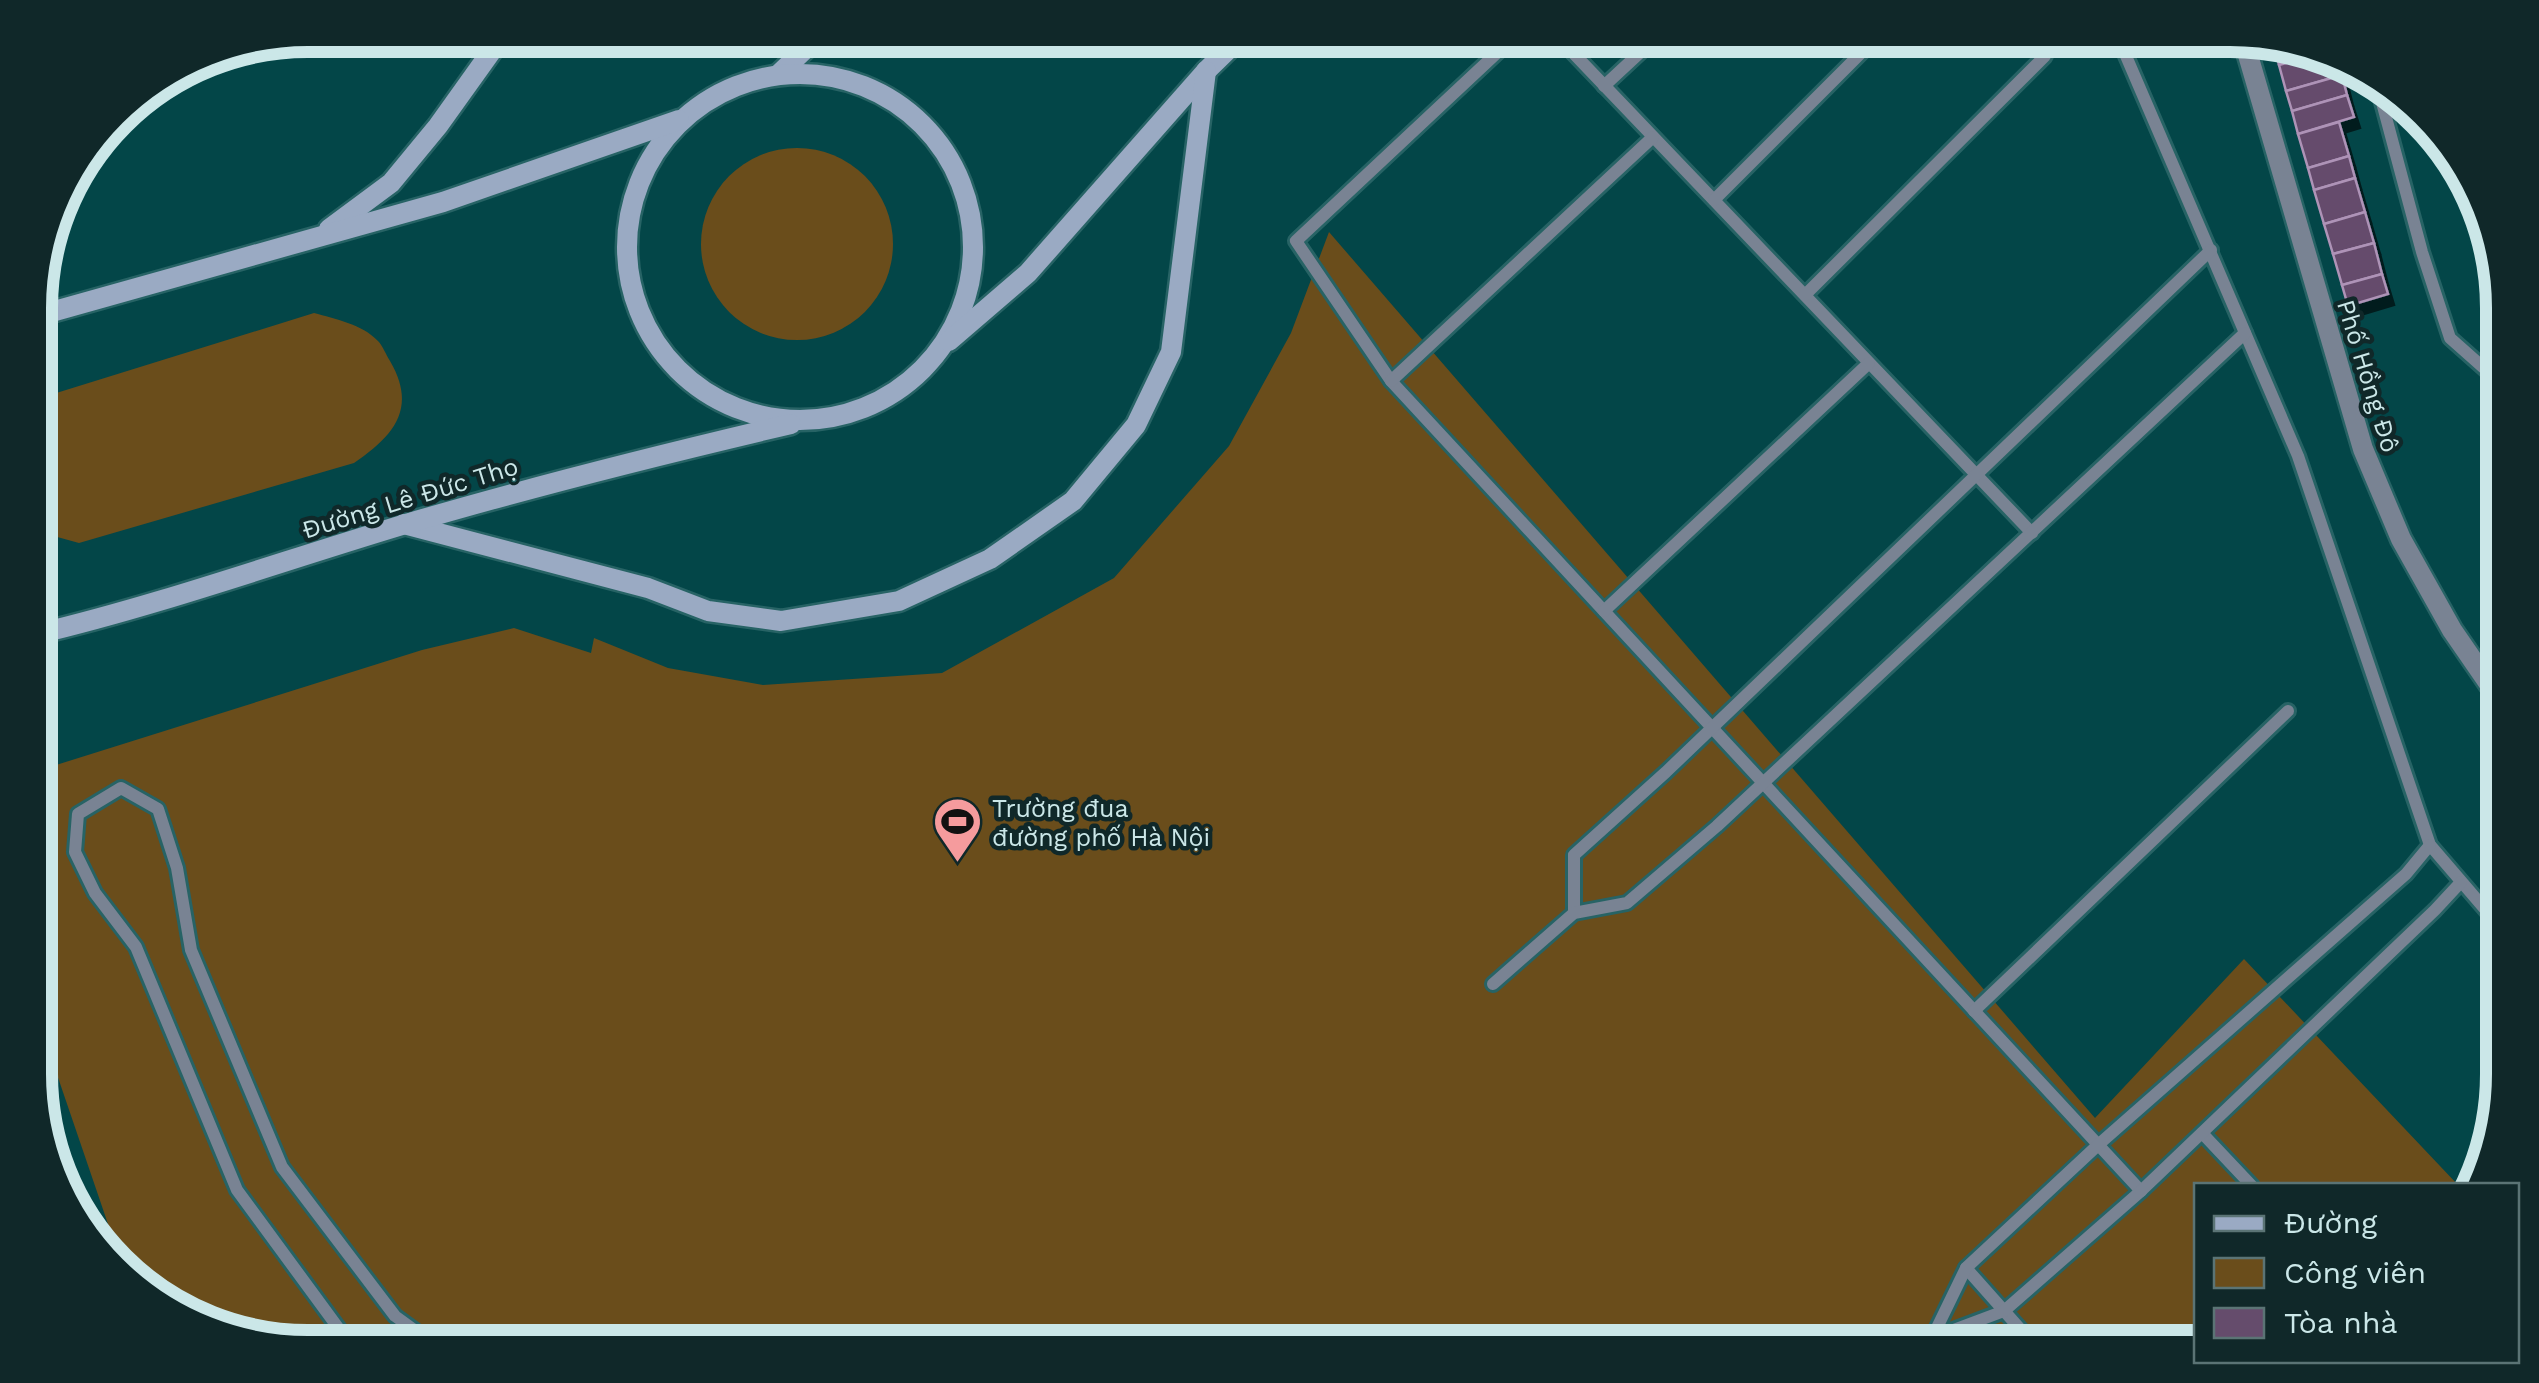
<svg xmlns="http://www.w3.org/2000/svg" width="2539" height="1383" font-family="'Work Sans',sans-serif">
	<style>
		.green { fill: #6a4d1b }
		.building { fill: #654c6c; stroke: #ae93b7; stroke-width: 2.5; filter: url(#shadow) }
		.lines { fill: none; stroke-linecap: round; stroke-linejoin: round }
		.service-casing { stroke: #276365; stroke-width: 18 }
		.tertiary-casing { stroke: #276365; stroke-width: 25 }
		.secondary-casing { stroke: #276365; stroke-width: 25 }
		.service { stroke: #798393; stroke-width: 12 }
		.tertiary { stroke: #798393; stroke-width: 20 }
		.secondary { stroke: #9aaac3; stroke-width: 20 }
		.labels { text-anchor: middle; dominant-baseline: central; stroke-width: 9; stroke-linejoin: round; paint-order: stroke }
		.street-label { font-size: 25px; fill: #cbe7e8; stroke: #102829 }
		.poi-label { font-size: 25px; fill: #cbe7e8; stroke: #102829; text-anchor: start }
		.rim { fill: none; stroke: #cbe7e8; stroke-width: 12 }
	</style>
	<defs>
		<filter id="shadow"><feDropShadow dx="6" dy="11" stdDeviation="0" flood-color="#0009"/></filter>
	</defs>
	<rect width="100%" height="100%" fill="#034648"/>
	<g class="green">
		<circle cx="797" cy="244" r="96"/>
		<polygon points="1329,232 2095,1118 2244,959 2458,1185 2196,1186 2196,1347 308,1348 172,1312 122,1265 37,1016 37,771 422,650 514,628 591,653 594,638 668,668 763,685 942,673 1114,578 1229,446 1291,333"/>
		<path d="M314 313C335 319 362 324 378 341 383 346 386 355 390 361 418 409 393 436 354 463L79 543 50 535 37 526V399Z"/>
	</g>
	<g class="building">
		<polygon points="2274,46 2310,56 2279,65"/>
		<polygon points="2310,56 2339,64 2342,75 2286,91 2279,65"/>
		<polygon points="2342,75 2347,95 2292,111 2286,91"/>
		<polygon points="2347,95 2354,117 2298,134 2292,111"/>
		<polygon points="2339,122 2349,156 2308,168 2298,134"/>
		<polygon points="2349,156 2355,178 2314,190 2308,168"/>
		<polygon points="2355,178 2365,212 2324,224 2314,190"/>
		<polygon points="2365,212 2374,243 2333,254 2324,224"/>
		<polygon points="2374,243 2382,274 2342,285 2333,254"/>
		<polygon points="2382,274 2388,294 2348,306 2342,285"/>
	</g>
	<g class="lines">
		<defs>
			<g id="service">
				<polyline points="1516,35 1296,241 1391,381 2141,1191"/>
				<polyline points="1556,35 2032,533"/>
				<polyline points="2117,35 2298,456 2430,845 2503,930"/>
				<polyline points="2376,80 2422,252 2450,338 2503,385"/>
				<polyline points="1604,86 1659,35"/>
				<polyline points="1714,200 1879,35"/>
				<polyline points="1805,295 2045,56"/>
				<polyline points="1391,381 1653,137"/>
				<polyline points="1604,611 1869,363"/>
				<polyline points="1574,913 1574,855 1666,772 2211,250"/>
				<polyline points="1493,984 1574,913 1627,903 1717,826 2245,333"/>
				<polyline points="1974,1011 2288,711"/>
				<polyline points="2202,1133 2252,1186"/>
				<polyline points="1966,1268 2037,1348"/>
				<polyline points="1932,1338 1966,1268 2098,1145 2406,874 2430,845"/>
				<polyline points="353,1348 237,1190 136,947 95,893 75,852 78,814 121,788 158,809 177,868 191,950 282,1167 395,1316 439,1348"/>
				<polyline points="1921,1348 1932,1338 2004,1311 2141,1191 2435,910 2461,882"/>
			</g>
			<polyline id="tertiary" points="2243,38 2363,449 2401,539 2452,630 2503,704"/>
			<g id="secondary">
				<polyline points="780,73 820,35"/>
				<circle cx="800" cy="247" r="173"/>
				<polyline points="329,229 391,183 438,126 503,35"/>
				<polyline points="37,316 443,202 679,120"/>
				<polyline points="949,341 1028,273 1206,71 1243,35"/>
				<polyline points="404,524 648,588 708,611 781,621 899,601 990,559 1073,501 1136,425 1171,352 1206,71"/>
				<path d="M37 634C163 604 285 560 409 523 535 486 663 454 791 424"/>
			</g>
		</defs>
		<use href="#service" class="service-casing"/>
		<use href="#tertiary" class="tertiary-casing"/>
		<use href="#secondary" class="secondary-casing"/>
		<use href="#service" class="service"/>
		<use href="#tertiary" class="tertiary"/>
		<use href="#secondary" class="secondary"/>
	</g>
	<defs>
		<symbol id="stadium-pin" viewBox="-11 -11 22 30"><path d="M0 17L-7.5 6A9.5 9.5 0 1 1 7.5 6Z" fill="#f59b9d" stroke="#102829"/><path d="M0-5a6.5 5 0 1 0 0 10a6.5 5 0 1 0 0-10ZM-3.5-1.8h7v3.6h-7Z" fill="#111"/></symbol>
	</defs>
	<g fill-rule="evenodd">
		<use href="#stadium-pin" x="930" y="794" width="55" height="75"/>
	</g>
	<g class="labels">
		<g class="street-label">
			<text transform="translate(2368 376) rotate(73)">Phố Hồng Đô</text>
			<text transform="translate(410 498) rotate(-17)">Đường Lê Đức Thọ</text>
		</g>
		<g class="poi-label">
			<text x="992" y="808">Trường đua<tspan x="992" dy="29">đường phố Hà Nội</tspan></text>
		</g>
	</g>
	<path d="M0 0H2539V1383H0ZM308 52H2230A256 256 0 0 1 2486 308V1074A256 256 0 0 1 2230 1330H308A256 256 0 0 1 52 1074V308A256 256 0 0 1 308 52Z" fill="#102829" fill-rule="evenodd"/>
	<path class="rim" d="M308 52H2230A256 256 0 0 1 2486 308V1074A256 256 0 0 1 2230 1330H308A256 256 0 0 1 52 1074V308A256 256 0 0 1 308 52Z"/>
	<rect x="2194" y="1183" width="325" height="180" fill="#102829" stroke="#5b7475" stroke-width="2.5"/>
	<rect x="2214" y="1216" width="50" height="15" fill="#9aaac3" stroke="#5b7475" stroke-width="2.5"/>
	<text x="2284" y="1233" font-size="30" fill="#cbe7e8">Đường</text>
	<rect x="2214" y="1258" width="50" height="30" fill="#6a4d1b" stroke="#5b7475" stroke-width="2.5"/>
	<text x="2284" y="1283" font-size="30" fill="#cbe7e8">Công viên</text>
	<rect x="2214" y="1308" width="50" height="30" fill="#654c6c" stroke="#5b7475" stroke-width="2.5"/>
	<text x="2284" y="1333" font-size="30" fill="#cbe7e8">Tòa nhà</text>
</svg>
